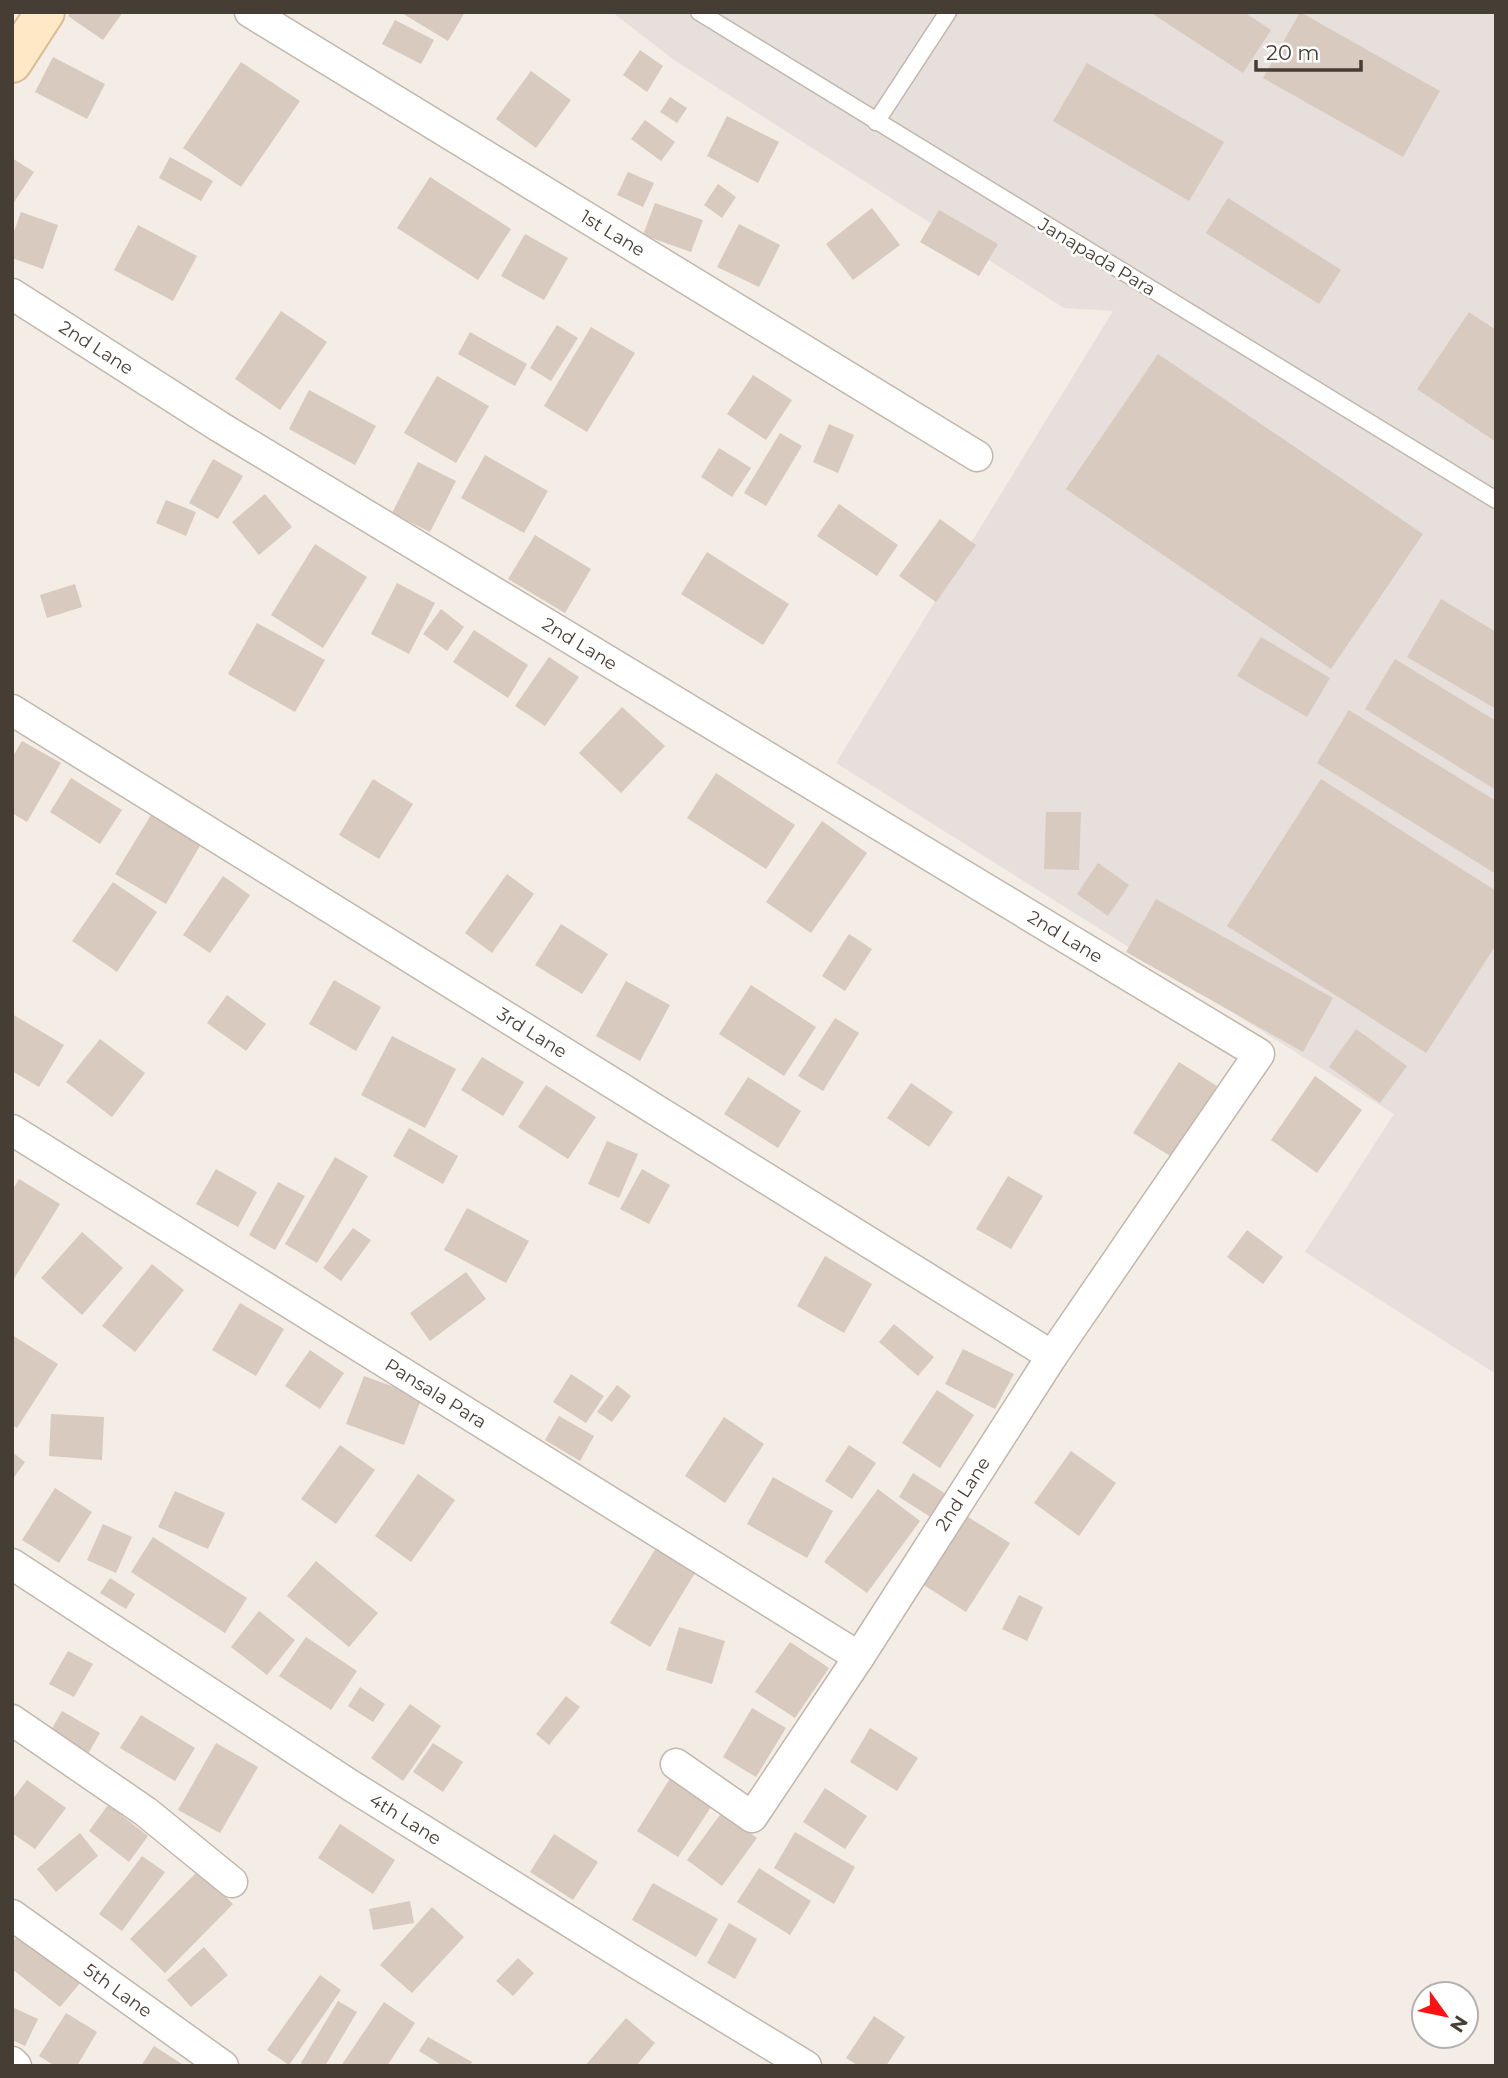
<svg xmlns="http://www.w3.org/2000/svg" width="1508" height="2078" font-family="Montserrat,sans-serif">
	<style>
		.industrial { fill: #e6dfdb }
		.building { fill: #d8cabe }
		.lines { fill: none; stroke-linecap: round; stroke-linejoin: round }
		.lane-casing { stroke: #c2b7ab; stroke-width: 19 }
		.street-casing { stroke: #c2b7ab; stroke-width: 33 }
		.secondary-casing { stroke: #d8bd97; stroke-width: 42 }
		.lane { stroke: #fff; stroke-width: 16 }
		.street { stroke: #fff; stroke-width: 30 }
		.secondary { stroke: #ffe8c5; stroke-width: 38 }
		.labels { text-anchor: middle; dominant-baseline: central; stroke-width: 5; stroke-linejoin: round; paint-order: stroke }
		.street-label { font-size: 18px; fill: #463d35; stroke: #fff }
	</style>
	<rect width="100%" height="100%" fill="#f3ede6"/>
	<polygon class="industrial" points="612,12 1496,12 1496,1374 1305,1252 1394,1114 836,763 1113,311 1064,308 674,60"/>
	<g class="building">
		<polygon points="71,12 123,12 103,40 68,16"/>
		<polygon points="400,12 465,12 448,41"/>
		<polygon points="1150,12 1244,12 1271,30 1243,73"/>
		<polygon points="1300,12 1440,91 1403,157 1263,78"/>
		<polygon points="395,20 434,40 421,64 382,44"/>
		<polygon points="640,50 663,66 647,92 623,75"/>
		<polygon points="53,57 105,84 87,119 35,92"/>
		<polygon points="241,62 300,101 241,187 183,148"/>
		<polygon points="1087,63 1224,142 1189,201 1053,121"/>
		<polygon points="531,71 571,100 536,148 496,119"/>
		<polygon points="670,97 687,108 677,123 660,112"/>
		<polygon points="727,116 779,142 758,183 707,156"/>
		<polygon points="645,120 675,142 661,161 631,139"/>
		<polygon points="170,157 213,181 201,201 159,178"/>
		<polygon points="12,158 34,172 12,205"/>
		<polygon points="628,172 654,183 643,207 617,195"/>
		<polygon points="430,177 511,229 478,280 397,228"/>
		<polygon points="718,184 736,197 722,218 704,205"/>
		<polygon points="1228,198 1341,270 1319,304 1206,233"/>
		<polygon points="655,203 703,220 691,252 643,235"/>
		<polygon points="872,208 900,245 853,280 826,244"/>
		<polygon points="939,210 998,244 979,276 920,242"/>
		<polygon points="21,212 58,225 43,269 12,258 12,237"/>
		<polygon points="739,224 780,245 759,287 717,267"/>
		<polygon points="138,225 197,256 173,301 114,270"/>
		<polygon points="525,234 568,258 544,300 501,276"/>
		<polygon points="281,311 327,342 280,410 235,379"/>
		<polygon points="1469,312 1496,330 1496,442 1417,389"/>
		<polygon points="557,325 578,338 551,381 530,368"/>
		<polygon points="591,327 635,353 587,432 544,406"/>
		<polygon points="470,332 527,364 515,386 458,354"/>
		<polygon points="1158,354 1423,534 1331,669 1066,489"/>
		<polygon points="753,375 792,400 766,440 727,414"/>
		<polygon points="437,376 489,406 456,463 404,433"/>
		<polygon points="309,390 376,426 355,465 289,429"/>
		<polygon points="829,424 854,435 838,473 813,462"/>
		<polygon points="780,433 802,446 766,506 744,493"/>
		<polygon points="719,448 751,468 732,497 701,477"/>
		<polygon points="485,455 548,491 524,533 461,498"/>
		<polygon points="213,459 243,476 218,519 189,503"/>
		<polygon points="418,462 456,481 430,532 392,513"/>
		<polygon points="265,494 292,527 259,555 232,522"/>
		<polygon points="166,500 196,512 186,536 156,523"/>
		<polygon points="839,504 898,545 877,576 817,536"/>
		<polygon points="940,519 976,545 936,602 899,576"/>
		<polygon points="535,535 591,569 565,613 508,579"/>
		<polygon points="315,544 367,577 323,648 271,615"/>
		<polygon points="707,552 789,604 763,645 681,594"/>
		<polygon points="397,583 435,603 409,654 371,634"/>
		<polygon points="75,584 82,607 47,618 40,595"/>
		<polygon points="1441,599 1496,632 1496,709 1407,657"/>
		<polygon points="441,609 464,627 447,651 423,634"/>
		<polygon points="257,623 325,660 295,712 228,674"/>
		<polygon points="474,630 528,665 508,698 453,662"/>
		<polygon points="1261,637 1330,678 1307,717 1237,676"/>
		<polygon points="549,657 579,677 545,726 515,706"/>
		<polygon points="1395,659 1496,721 1496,790 1365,709"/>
		<polygon points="622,707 665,746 621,793 579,753"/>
		<polygon points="1349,710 1496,801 1496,874 1317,763"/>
		<polygon points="22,741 61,763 27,822 12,813 12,758"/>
		<polygon points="716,773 795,825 766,869 687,818"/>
		<polygon points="71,778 122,810 100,844 50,812"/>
		<polygon points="373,779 413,804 379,859 339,835"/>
		<polygon points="1321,779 1496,891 1496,945 1426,1053 1227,926"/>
		<polygon points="1046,812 1081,812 1079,870 1044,869"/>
		<polygon points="151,815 201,844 166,904 115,874"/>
		<polygon points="822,821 867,853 811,933 766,902"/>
		<polygon points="1098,863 1129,885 1108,916 1077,894"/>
		<polygon points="507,874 534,894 492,953 465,933"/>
		<polygon points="223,876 250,895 210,953 183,935"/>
		<polygon points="113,882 157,912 117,972 72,941"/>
		<polygon points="1156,899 1333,998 1303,1052 1126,952"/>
		<polygon points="561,924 608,954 582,994 535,965"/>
		<polygon points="849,934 872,949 845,991 822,976"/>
		<polygon points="334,980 381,1007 356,1051 309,1024"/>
		<polygon points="626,981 670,1005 640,1061 596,1036"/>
		<polygon points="751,985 816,1027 784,1076 719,1034"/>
		<polygon points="227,995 266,1024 246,1051 207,1023"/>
		<polygon points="12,1014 64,1045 39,1087 12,1071"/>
		<polygon points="835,1018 859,1033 823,1091 798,1076"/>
		<polygon points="1356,1029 1407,1066 1380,1103 1329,1067"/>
		<polygon points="392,1036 456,1069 425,1128 361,1095"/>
		<polygon points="100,1039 145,1073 112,1117 66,1082"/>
		<polygon points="482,1057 524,1082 503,1116 461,1090"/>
		<polygon points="1179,1062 1217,1086 1172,1157 1133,1133"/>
		<polygon points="1315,1076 1362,1110 1317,1173 1271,1140"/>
		<polygon points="748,1077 801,1111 778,1148 724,1114"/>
		<polygon points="911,1083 953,1112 929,1147 887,1118"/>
		<polygon points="546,1085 596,1117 568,1159 518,1127"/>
		<polygon points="409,1128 458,1156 443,1184 393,1156"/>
		<polygon points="607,1141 638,1154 619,1198 588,1184"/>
		<polygon points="335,1157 368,1176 317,1263 285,1244"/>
		<polygon points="216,1169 257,1192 238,1227 196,1204"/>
		<polygon points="642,1169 670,1185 649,1224 620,1209"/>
		<polygon points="1008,1176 1043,1196 1011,1249 976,1229"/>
		<polygon points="19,1179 60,1204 12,1282 12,1191"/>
		<polygon points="278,1182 305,1196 275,1250 249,1235"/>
		<polygon points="467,1208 529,1241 506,1283 444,1250"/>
		<polygon points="353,1228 371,1240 341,1281 323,1268"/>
		<polygon points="1247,1230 1283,1257 1263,1284 1227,1257"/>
		<polygon points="82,1232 123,1268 82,1315 41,1278"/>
		<polygon points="825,1256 872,1284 844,1333 797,1306"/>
		<polygon points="152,1264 184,1290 135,1352 102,1326"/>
		<polygon points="466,1272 486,1299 430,1341 410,1313"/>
		<polygon points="240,1303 284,1329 256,1376 212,1350"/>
		<polygon points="894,1324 934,1357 918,1376 879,1342"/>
		<polygon points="12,1335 58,1364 17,1428 12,1425"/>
		<polygon points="963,1349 1014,1374 995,1409 945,1384"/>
		<polygon points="310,1350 344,1373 320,1409 285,1386"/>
		<polygon points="571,1374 604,1396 586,1423 553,1402"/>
		<polygon points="364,1376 422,1397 404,1445 346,1424"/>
		<polygon points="617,1385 631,1396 612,1422 597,1412"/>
		<polygon points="937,1390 974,1415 940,1468 902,1443"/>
		<polygon points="51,1414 104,1417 102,1460 49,1456"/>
		<polygon points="559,1416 594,1436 580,1461 545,1440"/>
		<polygon points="724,1417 764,1444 725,1503 685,1476"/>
		<polygon points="340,1445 375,1470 336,1524 301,1499"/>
		<polygon points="849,1445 876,1463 852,1499 825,1481"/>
		<polygon points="1071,1451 1116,1483 1079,1536 1034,1503"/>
		<polygon points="12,1452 25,1462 12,1480"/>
		<polygon points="913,1473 954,1499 940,1523 899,1497"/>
		<polygon points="418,1474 455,1500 411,1562 375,1536"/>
		<polygon points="773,1477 833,1511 807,1558 747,1524"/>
		<polygon points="55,1488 92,1512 59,1563 22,1540"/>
		<polygon points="878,1489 920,1521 867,1593 824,1562"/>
		<polygon points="175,1491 225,1513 208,1549 158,1527"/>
		<polygon points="963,1514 1010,1543 966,1612 919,1582"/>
		<polygon points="103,1524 132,1537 116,1573 87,1560"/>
		<polygon points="153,1537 247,1598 225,1633 131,1572"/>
		<polygon points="656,1548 695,1573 650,1647 610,1623"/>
		<polygon points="316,1561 378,1613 349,1647 287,1596"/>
		<polygon points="110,1578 135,1594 126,1609 100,1593"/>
		<polygon points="1019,1595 1043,1607 1027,1641 1002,1629"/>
		<polygon points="259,1611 295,1640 267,1675 231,1647"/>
		<polygon points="679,1627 725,1641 712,1684 666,1670"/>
		<polygon points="306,1637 357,1671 331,1710 279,1676"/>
		<polygon points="790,1642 829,1668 795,1718 755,1692"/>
		<polygon points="68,1651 93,1664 74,1697 49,1684"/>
		<polygon points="360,1687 385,1704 373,1722 348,1706"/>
		<polygon points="566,1696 580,1707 549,1745 536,1734"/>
		<polygon points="410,1704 441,1726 403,1781 371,1758"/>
		<polygon points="752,1708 786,1728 756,1777 723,1757"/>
		<polygon points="62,1711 100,1733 85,1759 47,1737"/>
		<polygon points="141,1715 195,1748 175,1781 120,1748"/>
		<polygon points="870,1728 918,1758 897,1791 850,1762"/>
		<polygon points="216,1743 258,1767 220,1833 178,1810"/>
		<polygon points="433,1743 463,1762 443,1792 413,1772"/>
		<polygon points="671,1777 713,1804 678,1857 637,1831"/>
		<polygon points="27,1780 66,1808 35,1849 12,1833 12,1800"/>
		<polygon points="825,1788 867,1816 845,1849 803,1822"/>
		<polygon points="108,1805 148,1836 129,1862 89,1831"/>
		<polygon points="722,1812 757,1838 722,1886 687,1860"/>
		<polygon points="340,1824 395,1860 373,1894 318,1858"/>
		<polygon points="795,1832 855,1867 834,1904 774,1868"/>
		<polygon points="80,1833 98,1856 56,1892 37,1869"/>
		<polygon points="554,1834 598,1862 573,1900 530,1872"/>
		<polygon points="142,1856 165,1872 122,1931 99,1914"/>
		<polygon points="759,1868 811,1901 790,1935 737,1902"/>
		<polygon points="199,1870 233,1904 165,1973 130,1939"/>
		<polygon points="653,1883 718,1919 696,1957 632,1920"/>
		<polygon points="410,1901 414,1923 373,1930 369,1909"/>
		<polygon points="432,1907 464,1937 412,1993 380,1965"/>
		<polygon points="729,1923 757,1939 735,1979 707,1963"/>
		<polygon points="20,1933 81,1982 60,2007 12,1969 12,1943"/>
		<polygon points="204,1947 228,1975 191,2007 167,1980"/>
		<polygon points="518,1958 534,1973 513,1996 496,1981"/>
		<polygon points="320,1975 341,1990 289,2065 267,2050"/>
		<polygon points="338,2001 357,2012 325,2066 305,2066 301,2063"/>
		<polygon points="384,2002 415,2023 387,2066 341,2066"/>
		<polygon points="12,2007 38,2019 25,2046 12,2040"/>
		<polygon points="66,2013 97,2032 77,2066 55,2066 39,2056"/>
		<polygon points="874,2016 905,2037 886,2066 859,2066 846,2058"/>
		<polygon points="626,2018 655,2043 636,2066 585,2066"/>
		<polygon points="428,2037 472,2062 470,2066 443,2066 419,2051"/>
		<polygon points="154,2046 185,2066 141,2066"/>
	</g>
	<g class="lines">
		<defs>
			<g id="lane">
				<polyline points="699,12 1496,500"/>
				<polyline points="876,122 948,12"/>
			</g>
			<g id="street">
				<path id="s1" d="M250 12 977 456"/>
				<path id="s2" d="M12 294 220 427 1259 1054 1052 1356 859 1657 752 1817 676 1764"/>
				<path id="s3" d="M12 710 1052 1356"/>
				<path id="s4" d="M12 1130 859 1657"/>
				<path id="s5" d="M12 1564 350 1785 638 1964 806 2066"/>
				<polyline points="12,1720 146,1812 232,1882"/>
				<path id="s6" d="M12 1915 223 2066"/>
				<polyline points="12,2062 16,2066"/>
			</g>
			<polyline id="secondary" points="12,63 45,12"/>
		</defs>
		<use href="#lane" class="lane-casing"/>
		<use href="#street" class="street-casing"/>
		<use href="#secondary" class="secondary-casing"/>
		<use href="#lane" class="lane"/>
		<use href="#street" class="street"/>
		<use href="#secondary" class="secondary"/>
	</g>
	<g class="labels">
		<g class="street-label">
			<text stroke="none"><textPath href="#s1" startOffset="425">1st Lane</textPath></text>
			<text transform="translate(1097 257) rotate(31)">Janapada Para</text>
			<text stroke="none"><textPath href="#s2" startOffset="100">2nd Lane</textPath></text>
			<text stroke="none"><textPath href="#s2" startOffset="667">2nd Lane</textPath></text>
			<text stroke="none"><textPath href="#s2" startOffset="1234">2nd Lane</textPath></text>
			<text stroke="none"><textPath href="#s3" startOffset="612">3rd Lane</textPath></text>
			<text stroke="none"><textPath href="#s4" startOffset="499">Pansala Para</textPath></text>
			<text transform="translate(963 1494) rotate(-57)">2nd Lane</text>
			<text stroke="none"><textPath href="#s5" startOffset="469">4th Lane</textPath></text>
			<text stroke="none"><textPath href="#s6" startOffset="130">5th Lane</textPath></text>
		</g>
	</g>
	<rect width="1508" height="2078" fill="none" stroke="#463d35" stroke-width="28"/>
	<g transform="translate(1445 2015) rotate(123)"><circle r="33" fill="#ffffff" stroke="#b5b1ae" stroke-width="2"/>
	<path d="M0-5L12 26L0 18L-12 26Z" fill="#ff1312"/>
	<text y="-10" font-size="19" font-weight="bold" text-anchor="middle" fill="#463d35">N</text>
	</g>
	<path d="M1256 60v10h105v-10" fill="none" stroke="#463d35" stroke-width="3.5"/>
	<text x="1266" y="60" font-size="21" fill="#463d35" stroke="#ffffff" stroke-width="5" paint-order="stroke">20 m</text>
</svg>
